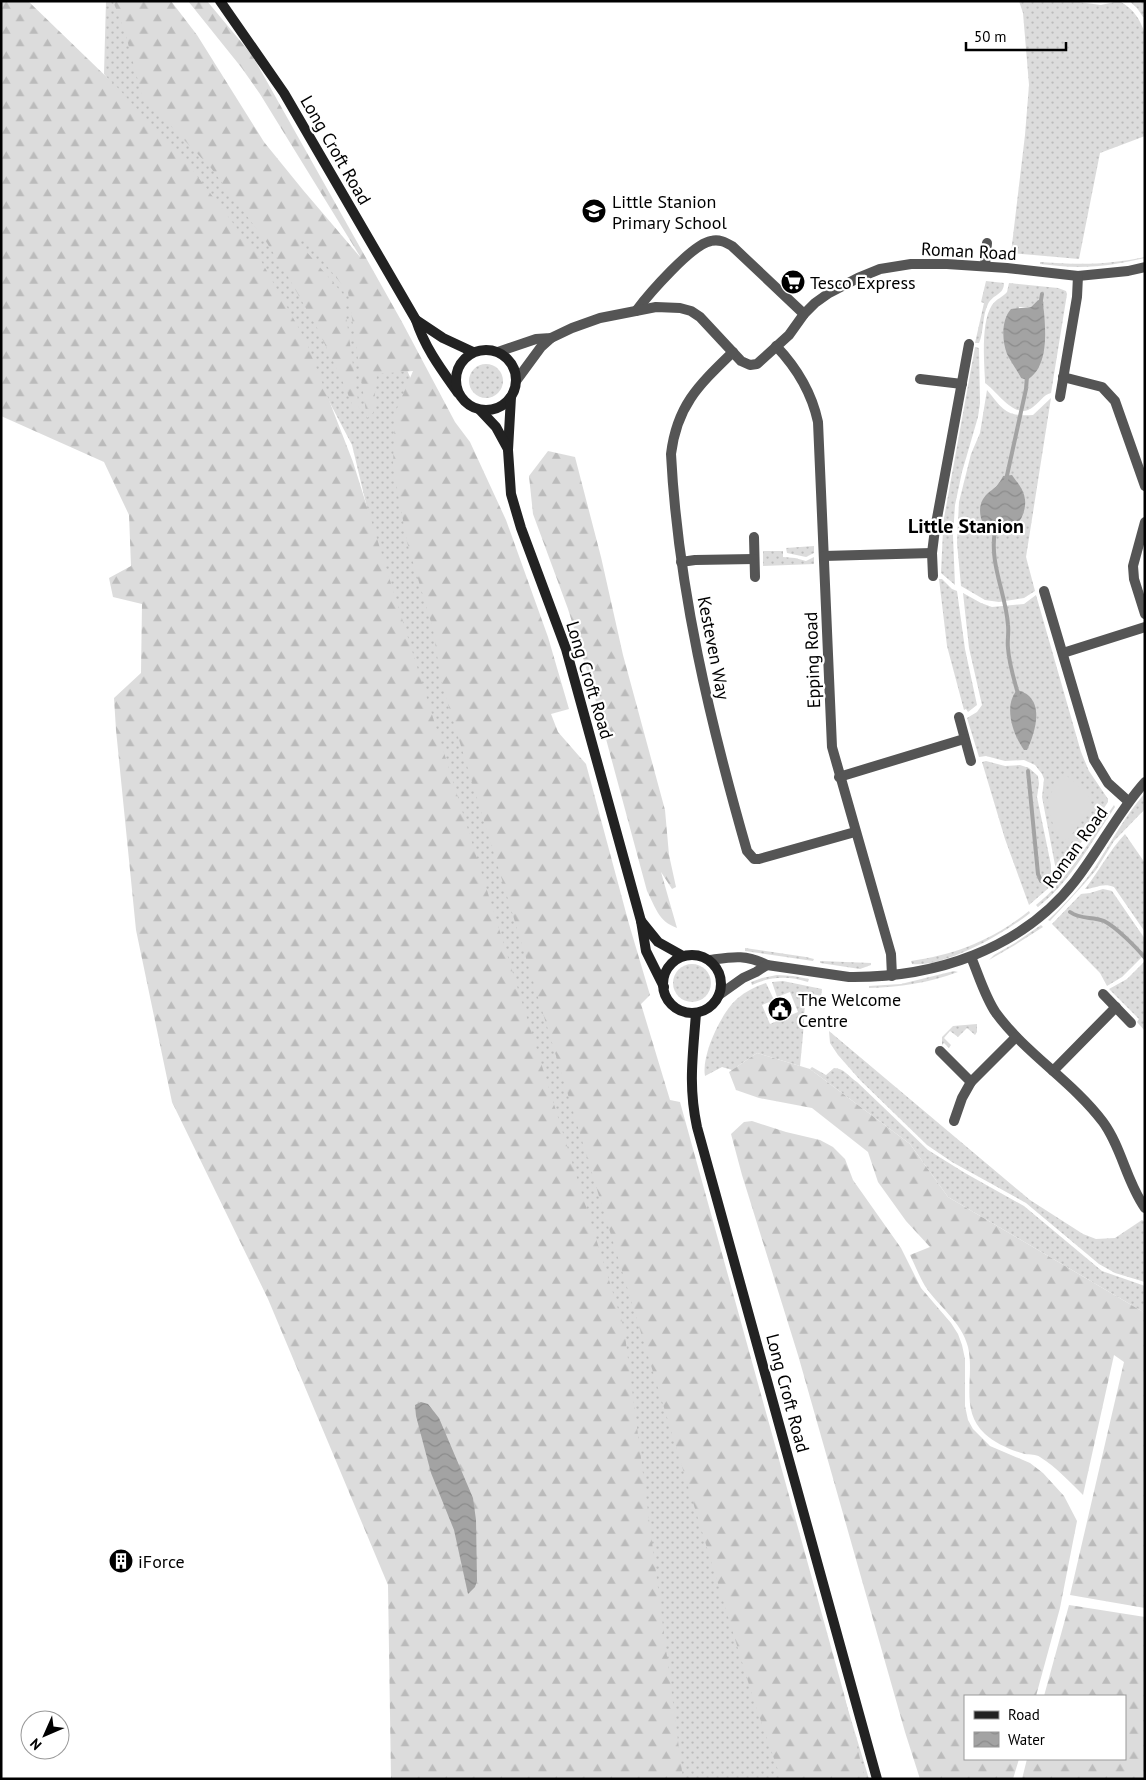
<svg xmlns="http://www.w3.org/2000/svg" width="1146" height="1780" font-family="'PT Sans',sans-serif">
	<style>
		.grass { fill: url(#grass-dots); fill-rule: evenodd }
		.forest { fill: url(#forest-firs) }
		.park { fill: #dcdcdc }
		.water { fill: url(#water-waves) }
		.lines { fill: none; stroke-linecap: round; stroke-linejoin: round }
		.stream { stroke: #a3a3a3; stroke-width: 4 }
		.street { stroke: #555; stroke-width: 10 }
		.secondary { stroke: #222; stroke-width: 10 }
		.labels { text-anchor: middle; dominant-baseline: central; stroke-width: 4.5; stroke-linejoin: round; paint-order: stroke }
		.street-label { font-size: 18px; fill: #000; stroke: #fff }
		.poi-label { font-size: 18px; fill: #000; stroke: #fff; text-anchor: start }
		.quarter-label { font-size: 20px; font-weight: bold; fill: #000; stroke: #fff }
	</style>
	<defs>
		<pattern id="grass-dots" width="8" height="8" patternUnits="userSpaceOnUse" patternTransform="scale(1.25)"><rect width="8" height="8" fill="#dcdcdc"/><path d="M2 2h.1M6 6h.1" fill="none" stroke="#bbb" stroke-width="1.8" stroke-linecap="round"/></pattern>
		<pattern id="forest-firs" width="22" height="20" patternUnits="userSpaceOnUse" patternTransform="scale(1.25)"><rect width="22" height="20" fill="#dcdcdc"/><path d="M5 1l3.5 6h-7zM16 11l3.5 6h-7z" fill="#bbb"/></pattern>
		<pattern id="water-waves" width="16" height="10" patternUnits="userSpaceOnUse" patternTransform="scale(1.25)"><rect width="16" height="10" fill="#a3a3a3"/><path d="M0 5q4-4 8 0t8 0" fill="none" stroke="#8b8b8b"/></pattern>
	</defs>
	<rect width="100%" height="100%" fill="#fff"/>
	<g class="grass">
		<polygon points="106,1 161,1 385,320 424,409 638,1015 869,1779 671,1779 352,445 257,264 104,74"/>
		<path d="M1019 1H1072L1101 5 1119 1C1134 9 1140 19 1145 34V136L1100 153 1079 259 1011 253 1025 135 1029 85 1023 13Z"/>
		<polygon points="1129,1 1145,1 1145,17 1143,17 1137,8"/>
		<path d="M1145 257V258C1123 263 1101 267 1079 267 1066 267 1053 265 1040 264V262C1080 265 1106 265 1145 257Z"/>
		<path d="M986 281 1004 283C1004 295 993 294 988 304 982 316 984 332 979 343H975L984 303 981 302Z"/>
		<path d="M1009 283 1058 288 1066 291 1067 294 1051 393C1043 395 1040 402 1033 407 1016 422 997 391 985 383V380C984 360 981 322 992 305 996 299 1003 297 1007 292ZM1038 300 1044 308V323L1021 378 1015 367 1019 307H1031Z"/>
		<polygon points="975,347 979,348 980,403 978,417 962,472 955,505 953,536 955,585 941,573 943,530 942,529"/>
		<circle cx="486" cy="381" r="17"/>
		<path d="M987 390C1003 409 1005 417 1033 415L1051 398 1026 557 1035 591 1024 598 999 602 985 600 961 586 957 543 959 502 971 454 980 433ZM1003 476H1012C1028 497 1028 501 1018 526 1009 529 1000 534 991 534L987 495 1000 482Z"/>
		<polygon points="814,546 814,553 806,557 787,553 786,548"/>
		<polygon points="763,551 783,551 783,557 795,558 806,561 814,557 814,564 763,566"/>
		<polygon points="939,579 942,579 952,589 957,591 965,649 977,705 968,712 966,709 964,710 947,646"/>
		<polygon points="963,593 981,603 992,607 1024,604 1036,595 1081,752 1089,771 1108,799 1108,802 1056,880 1055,865 1042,797 1044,779 1042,774 1035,765 1024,760 1005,761 986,756 979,757 967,718 977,712 982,705 969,648"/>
		<polygon points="986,761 1005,766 1020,765 1029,768 1038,776 1039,784 1037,797 1051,865 1051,886 1029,905 1005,839 982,762"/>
		<path d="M1145 793V809L1114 841 1096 870 1084 884 1050 921 1048 920C1065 904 1082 886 1095 867 1111 842 1125 816 1145 793Z"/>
		<path d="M1114 805 1115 807C1091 842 1072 880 1038 907L1036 905C1068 880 1091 838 1114 805Z"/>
		<path d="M1125 834 1145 863V932L1114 887C1103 882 1094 889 1085 889 1099 871 1109 851 1125 834Z"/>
		<polygon points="1103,889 1112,891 1145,939 1145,954 1122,977 1107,986 1100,973 1052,924 1081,894 1090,893"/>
		<path d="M1029 911 1030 913C1005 933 945 968 912 964L911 961C956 955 994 939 1029 911Z"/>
		<polygon points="1041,925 1043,927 1015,945 989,960 994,955 1015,943"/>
		<polygon points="745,948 806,957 814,959 813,961 745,951"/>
		<polygon points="820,961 871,963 871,965 860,969 820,963"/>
		<polygon points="1145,961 1145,1031 1137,1022 1139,1019 1109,989 1127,979"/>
		<circle cx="692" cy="983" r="19"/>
		<path d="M954 971 958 972C929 983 899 987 869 988V986L901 984Z"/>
		<path d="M777 975 793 976 809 979 808 982C789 976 771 976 752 985L751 982 762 978Z"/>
		<path d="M783 981 822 989 821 996 813 994 809 996 805 1002 803 1035 800 1066 757 1053 732 1070 722 1067 705 1076C701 1055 722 1011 738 998 746 991 756 986 766 983L774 1000 762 1005 770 1024 798 1012 790 992 777 997 772 982Z"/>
		<polygon points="977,1024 977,1032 975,1035 967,1028 958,1037 950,1031 944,1038 951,1045 949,1048 944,1043 942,1045 942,1037 953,1026"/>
		<polygon points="829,1031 1030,1200 1083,1234 1096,1239 1115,1238 1142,1220 1145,1222 1145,1282 1115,1273 1099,1264 1026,1203 952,1162 927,1145 860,1080 838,1055 830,1043"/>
		<path d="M812 1067 826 1075 834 1068C844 1068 849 1077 857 1082L928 1150 965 1173 1024 1206 1102 1271 1145 1286V1313L948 1197 910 1144 810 1069Z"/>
	</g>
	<g class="forest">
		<polygon points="1,1 28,1 118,88 194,172 259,257 306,341 353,462 624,1328 683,1779 391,1779 388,1585 268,1299 172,1102 136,930 116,730 114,698 141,673 142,604 113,597 109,578 131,566 129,515 104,462 1,416"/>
		<polygon points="113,1 171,1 197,35 264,142 303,190 361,258 260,94 241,67 188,1 207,1 252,55 402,322 455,422 470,442 506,520 548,637 569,709 551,714 558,732 586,764 629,924 650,995 641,1004 670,1100 680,1102 844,1694 865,1779 781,1779 754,1701 441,681 433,629 407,542 393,467 395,413 413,371 377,374 373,413 367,418 348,292 313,249 303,239 299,243 343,294 360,415 357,416 342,380 317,328 286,273 267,243 211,168 142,96 125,32"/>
		<path d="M548 451 575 457 601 557 623 655 665 810 669 855 676 887 672 889 661 872 677 928C658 921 656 908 647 891L592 687 568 609 533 514 529 476Z"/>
		<path d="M757 1053 810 1069 910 1144 948 1197 1145 1313V1608L1070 1595 1124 1362 1114 1355 1083 1495C1070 1482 1056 1467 1040 1457 1036 1454 1030 1455 1025 1454 1012 1451 995 1443 985 1434 959 1410 975 1377 968 1347 962 1322 938 1306 925 1286 919 1276 915 1265 910 1255L930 1247 906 1221 878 1182 868 1152 812 1108 759 1098 736 1090 729 1072Z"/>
		<polygon points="752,1121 786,1132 820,1140 833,1147 845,1159 853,1180 901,1248 921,1288 951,1323 958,1334 962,1345 965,1359 965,1406 968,1420 973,1429 990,1446 1030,1463 1043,1473 1064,1496 1077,1521 1060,1608 1036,1696 965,1696 965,1759 1019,1759 1013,1779 920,1779 905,1732 798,1355 742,1175 731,1134 744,1122"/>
		<polygon points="1069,1605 1145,1617 1145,1779 1022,1779 1027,1759 1125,1759 1125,1696 1044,1696"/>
	</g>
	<path class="park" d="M1066 775 1087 793 1091 800V807L1068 840C1052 838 1050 812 1048 798L1061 776Z"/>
	<g class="water">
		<path d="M1038 300 1043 301C1045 324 1051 366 1027 380L1021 378C1017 370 1011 362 1007 354 1002 341 1001 320 1011 309L1031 307Z"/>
		<path d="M1012 475C1016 481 1021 486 1023 492 1029 505 1022 523 1011 531L1004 530 998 534 991 535C980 524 975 506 987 494 994 488 999 485 1003 476Z"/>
		<path d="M1017 690C1046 697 1036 731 1027 750H1024C1013 735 1003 706 1017 690Z"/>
		<polygon points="421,1402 428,1404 439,1418 473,1498 476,1520 477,1581 475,1587 468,1594 454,1530 431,1473 416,1416 415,1405"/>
	</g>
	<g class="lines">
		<g class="stream">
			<polyline points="1040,306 1042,294"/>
			<polyline points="1006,480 1026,389 1027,376"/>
			<path d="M995 531C989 563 1006 594 1008 625 1009 633 1007 641 1008 648 1009 664 1014 679 1018 694"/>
			<polyline points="1028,771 1038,874 1041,881"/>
			<path d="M1070 912C1081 920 1092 916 1104 921 1116 927 1136 947 1145 958"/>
		</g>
		<g class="street">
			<polyline points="985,266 987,243"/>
			<path d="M636 311C648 295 692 244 711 241 719 239 725 242 732 246L804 314"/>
			<path d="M776 346C796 367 812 394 818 422L832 747 891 954 892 976"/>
			<polyline points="498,352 536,339 551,338 572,328 600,318 656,307 680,308 691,311 700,317 741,361 750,365 757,364 789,335 804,314 815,303 829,293 858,278 880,269 911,264 947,264 1007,268 1078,276 1128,271 1145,267"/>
			<path d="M733 352C699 385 677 405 671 454 678 589 710 722 747 851L754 859H759L855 832"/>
			<polyline points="1063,377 1102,387 1115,401 1145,486"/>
			<polyline points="920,379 962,384"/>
			<polyline points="516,381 541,347 551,338"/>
			<polyline points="1060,397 1077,297 1078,276"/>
			<polyline points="1145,522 1133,566 1134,579 1145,614"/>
			<polyline points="754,537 755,577"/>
			<polyline points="824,556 932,553"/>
			<polyline points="681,562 695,560 754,559"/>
			<polyline points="933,576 932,553 935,529 969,344"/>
			<polyline points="1044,591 1094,760 1108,783 1128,801"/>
			<polyline points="1063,653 1145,627"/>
			<polyline points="959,717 971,761"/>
			<polyline points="839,777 964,739"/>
			<path d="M971 957C979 976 985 997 996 1013 1026 1054 1072 1081 1103 1122 1122 1148 1126 1181 1145 1208"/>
			<path d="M710 960C732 957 745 954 767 965L849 977C934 978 1021 950 1075 881 1100 849 1118 812 1145 782"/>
			<polyline points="1103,994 1131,1023"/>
			<polyline points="719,995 743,978 756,972 767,965"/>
			<polyline points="940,1051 971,1082"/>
			<polyline points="1053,1071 1116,1007"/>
			<polyline points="954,1121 962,1098 971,1082 1016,1037"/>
		</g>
		<g class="secondary">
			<path d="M220 1 284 93 416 320C425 348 441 369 458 393"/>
			<polyline points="416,320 443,338 473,352"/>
			<circle cx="486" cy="380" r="30"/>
			<polyline points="511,397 508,450 511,494 521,528 566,649 641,921 646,951 664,987"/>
			<polyline points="480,410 496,427 508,449"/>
			<polyline points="641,921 658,942 683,956"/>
			<circle cx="692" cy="984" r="29"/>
			<path d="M696 1013C693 1055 688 1085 697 1127L877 1779"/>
		</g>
	</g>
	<defs>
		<symbol id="school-disc" viewBox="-11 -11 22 22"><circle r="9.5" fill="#000" stroke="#fff"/><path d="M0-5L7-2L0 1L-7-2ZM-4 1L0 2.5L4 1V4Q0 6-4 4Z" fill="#fff"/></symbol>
		<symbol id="supermarket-disc" viewBox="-11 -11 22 22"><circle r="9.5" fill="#000" stroke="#fff"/><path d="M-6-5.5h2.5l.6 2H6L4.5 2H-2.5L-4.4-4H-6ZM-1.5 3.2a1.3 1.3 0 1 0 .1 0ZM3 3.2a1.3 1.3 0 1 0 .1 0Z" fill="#fff"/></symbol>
		<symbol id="civic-disc" viewBox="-11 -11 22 22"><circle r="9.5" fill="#000" stroke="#fff"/><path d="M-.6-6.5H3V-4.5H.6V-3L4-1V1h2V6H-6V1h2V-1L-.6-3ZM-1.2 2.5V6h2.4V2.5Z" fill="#fff"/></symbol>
		<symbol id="building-disc" viewBox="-11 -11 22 22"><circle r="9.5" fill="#000" stroke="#fff"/><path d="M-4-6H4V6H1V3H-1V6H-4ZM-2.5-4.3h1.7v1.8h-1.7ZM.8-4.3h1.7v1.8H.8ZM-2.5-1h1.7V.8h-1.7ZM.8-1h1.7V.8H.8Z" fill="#fff"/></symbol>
	</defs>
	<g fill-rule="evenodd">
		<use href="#school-disc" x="580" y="197" width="28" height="28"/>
		<use href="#supermarket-disc" x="779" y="268" width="28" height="28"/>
		<use href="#civic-disc" x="766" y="995" width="28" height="28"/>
		<use href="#building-disc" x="107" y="1547" width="28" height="28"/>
	</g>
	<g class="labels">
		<g class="street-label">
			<text transform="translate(336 150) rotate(60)">Long Croft Road</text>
			<text transform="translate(969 251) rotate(3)">Roman Road</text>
			<text transform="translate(714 648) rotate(79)">Kesteven Way</text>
			<text transform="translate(812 660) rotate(-92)">Epping Road</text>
			<text transform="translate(590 680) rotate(73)">Long Croft Road</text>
			<text transform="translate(1075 847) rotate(-54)">Roman Road</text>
			<text transform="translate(788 1393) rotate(75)">Long Croft Road</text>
		</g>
		<g class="poi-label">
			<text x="612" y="201">Little Stanion<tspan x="612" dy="21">Primary School</tspan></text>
			<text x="810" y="282">Tesco Express</text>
			<text x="798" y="999">The Welcome<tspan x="798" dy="21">Centre</tspan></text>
			<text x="138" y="1561">iForce</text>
		</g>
		<g class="quarter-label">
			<text x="966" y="526">Little Stanion</text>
		</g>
	</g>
	<rect width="1146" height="1780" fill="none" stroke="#000000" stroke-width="5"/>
	<rect x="964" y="1695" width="162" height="65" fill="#ffffff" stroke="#999999"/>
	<rect x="974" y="1711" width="25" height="8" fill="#222222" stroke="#999999"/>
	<text x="1008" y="1720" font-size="15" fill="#000000">Road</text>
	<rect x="974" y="1732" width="25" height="15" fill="url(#water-waves)" stroke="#999999"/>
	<text x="1008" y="1745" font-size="15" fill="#000000">Water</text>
	<g transform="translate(45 1735) rotate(225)"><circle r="24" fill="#ffffff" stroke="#999999"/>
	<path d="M0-4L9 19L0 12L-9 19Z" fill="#000000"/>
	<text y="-8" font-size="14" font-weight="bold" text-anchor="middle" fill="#000000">N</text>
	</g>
	<path d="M966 42v8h100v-8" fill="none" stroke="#000000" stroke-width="2.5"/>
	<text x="974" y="42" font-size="15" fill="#000000" stroke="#ffffff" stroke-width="4" paint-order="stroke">50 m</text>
</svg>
